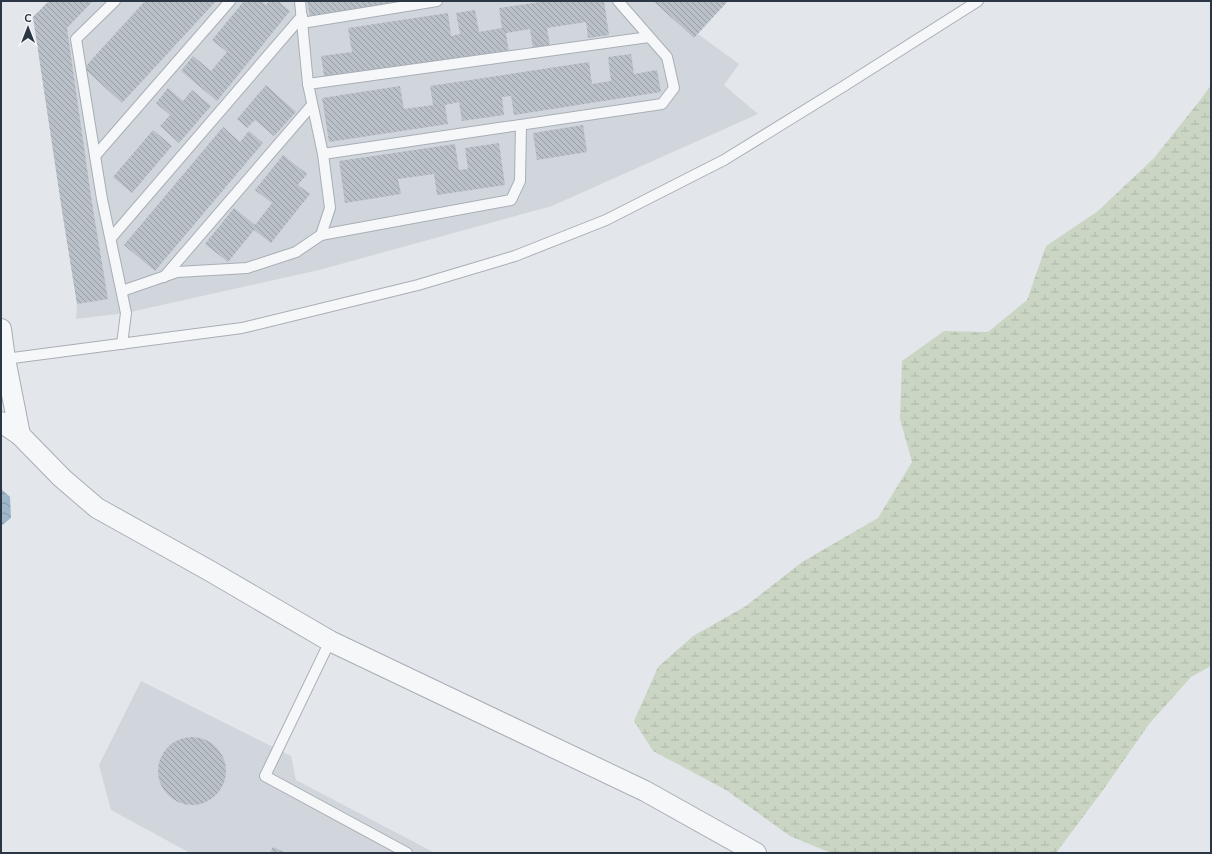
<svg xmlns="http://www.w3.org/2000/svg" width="1212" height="854" font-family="Mulish,sans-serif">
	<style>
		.built { fill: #d1d6dd }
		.wetland { fill: url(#wetland-marsh) }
		.water { fill: url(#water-waves) }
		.building { fill: url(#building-back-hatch) }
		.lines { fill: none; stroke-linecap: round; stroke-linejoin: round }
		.service-casing { stroke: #a8aeb5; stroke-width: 12 }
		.minor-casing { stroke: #a8aeb5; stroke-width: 22 }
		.service { stroke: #f6f7f9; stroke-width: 10 }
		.minor { stroke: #f6f7f9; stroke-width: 20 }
	</style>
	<defs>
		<pattern id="wetland-marsh" width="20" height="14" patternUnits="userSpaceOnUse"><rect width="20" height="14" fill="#cad5c4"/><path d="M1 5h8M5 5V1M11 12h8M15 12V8" fill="none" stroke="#aeb7aa"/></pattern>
		<pattern id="water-waves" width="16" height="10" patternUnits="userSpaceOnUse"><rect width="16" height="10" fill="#9eb8cb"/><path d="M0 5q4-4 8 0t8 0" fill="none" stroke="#8196a6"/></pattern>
		<pattern id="building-back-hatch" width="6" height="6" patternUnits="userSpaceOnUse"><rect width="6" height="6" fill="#bac0c8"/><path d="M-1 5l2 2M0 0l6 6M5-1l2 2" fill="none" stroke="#979da4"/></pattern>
	</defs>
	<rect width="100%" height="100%" fill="#e3e7eb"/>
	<g class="built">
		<polygon points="49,1 653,1 694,38 698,34 739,64 724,85 758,114 552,206 319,270 126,313 76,319 77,304 33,17"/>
		<polygon points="141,681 291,756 296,780 435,853 190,853 111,810 99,765"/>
	</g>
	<polygon class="wetland" points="1211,85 1211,666 1191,677 1149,724 1103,790 1056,853 831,853 790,836 726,790 653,751 634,721 658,667 693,636 746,606 802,562 878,518 912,462 900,419 902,361 944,331 988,332 1027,300 1046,246 1098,211 1154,158 1201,99"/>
	<polygon class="water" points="1,489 10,497 11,518 1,526"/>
	<g class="building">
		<polygon points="49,1 93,1 67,28 92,203 108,299 77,304 62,211 33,17"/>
		<polygon points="145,1 216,1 122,103 84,68"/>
		<polygon points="244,1 261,1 266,5 269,1 278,1 290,11 217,101 181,71 193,56 211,71 227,52 212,40"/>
		<polygon points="307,1 409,1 310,17"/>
		<polygon points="547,1 604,1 609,35 588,38 586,22 547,28 550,46 533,48 530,29 506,33 509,53 325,81 321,56 352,52 348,28 448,13 451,36 460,34 456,13 475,10 479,32 502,28 499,8"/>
		<polygon points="653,1 728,1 694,38"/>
		<polygon points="631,54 634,74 657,70 661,92 514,115 511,96 502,97 504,115 462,121 459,102 445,105 448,124 329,142 322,98 400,86 404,109 433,105 430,86 589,62 592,84 611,81 608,57"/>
		<polygon points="266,85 296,112 274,136 255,120 247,128 237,119"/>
		<polygon points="168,88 183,101 192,90 211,106 179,143 160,126 170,115 156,103"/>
		<polygon points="583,125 587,152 537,160 533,133"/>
		<polygon points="223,127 240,142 249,131 263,143 155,271 124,245"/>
		<polygon points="153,130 172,146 132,193 113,177"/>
		<polygon points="499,143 505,185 437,195 434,174 398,179 401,194 345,203 339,161 455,144 459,170 468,169 465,148"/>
		<polygon points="283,155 307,174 298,185 310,194 271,243 254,230 228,262 205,244 234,208 255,225 272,203 255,190"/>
		<circle cx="192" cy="771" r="34"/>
		<polygon points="273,847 286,853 270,853"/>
	</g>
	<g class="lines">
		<defs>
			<g id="service">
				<polyline points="115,1 76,39 102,199 126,313 122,344"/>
				<polyline points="300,1 308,84"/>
				<polyline points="618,1 667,57 674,88 662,104 323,154 308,84 649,37"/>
				<polyline points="302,23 437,1"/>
				<polyline points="95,156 230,1"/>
				<polyline points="321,235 511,200 520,181 521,125"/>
				<polyline points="111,238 302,16"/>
				<polyline points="164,277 312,105"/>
				<polyline points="122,291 177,272 247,268 296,252 321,235 330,208 323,154"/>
				<polyline points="5,359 242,328 418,285 515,256 606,220 724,160 844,86 978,1"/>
				<polyline points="330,641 265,776 407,853"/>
			</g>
			<g id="minor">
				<polyline points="1,329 5,359 20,435"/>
				<polyline points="1,422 20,435 62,478 97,508 210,571 330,641 645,791 756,853"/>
			</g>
		</defs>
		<use href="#service" class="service-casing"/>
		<use href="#minor" class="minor-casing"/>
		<use href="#service" class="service"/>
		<use href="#minor" class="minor"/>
	</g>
	<rect width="1212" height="854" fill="none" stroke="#2a3643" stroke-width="4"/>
	<g transform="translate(28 28)" stroke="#f3f5f8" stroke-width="3" paint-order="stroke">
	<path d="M0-3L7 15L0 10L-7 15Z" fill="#2a3643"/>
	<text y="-6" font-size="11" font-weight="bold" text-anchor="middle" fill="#2a3643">С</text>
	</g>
</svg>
